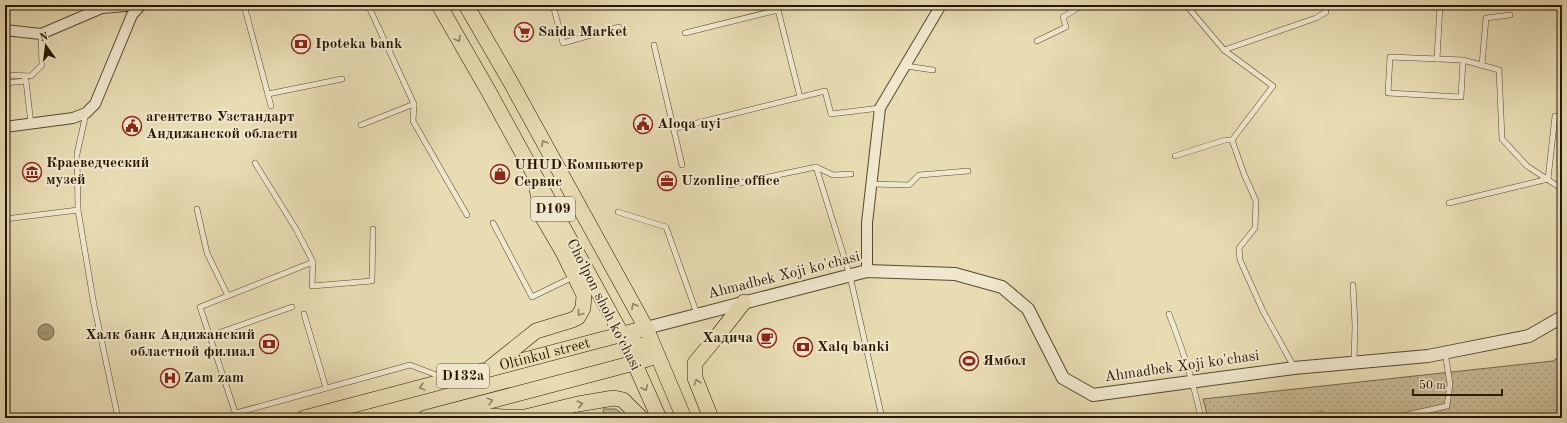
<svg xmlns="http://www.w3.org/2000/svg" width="1567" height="423" font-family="'Old Standard TT',serif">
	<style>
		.grass { fill: url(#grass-dots); stroke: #77684a }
		.water { fill: url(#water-ripples); stroke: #736547 }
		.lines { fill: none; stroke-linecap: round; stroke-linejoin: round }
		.service-casing { stroke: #57482d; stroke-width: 6 }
		.minor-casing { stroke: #57482d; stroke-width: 12 }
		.tertiary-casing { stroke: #57482d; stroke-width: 14 }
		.primary-casing { stroke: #271600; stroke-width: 16 }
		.service { stroke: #f0e8ce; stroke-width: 5 }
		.minor { stroke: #f0e8ce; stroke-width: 10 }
		.tertiary { stroke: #f0e8ce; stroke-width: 12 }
		.primary { stroke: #e8dcb3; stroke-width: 15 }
		.oneway { stroke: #918362 }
		.labels { text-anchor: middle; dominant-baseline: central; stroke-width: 4; stroke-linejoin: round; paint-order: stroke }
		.shield { fill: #f0e8ce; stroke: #63553e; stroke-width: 1 }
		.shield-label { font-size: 14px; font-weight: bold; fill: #271600 }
		.poi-label { font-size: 15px; font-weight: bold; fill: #271600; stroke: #f0e8ce; text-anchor: start }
		.street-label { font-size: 15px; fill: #271600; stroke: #f0e8ce }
	</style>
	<defs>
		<pattern id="grass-dots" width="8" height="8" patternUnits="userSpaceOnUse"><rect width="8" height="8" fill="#c7ba95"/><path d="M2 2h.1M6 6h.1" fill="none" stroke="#ab9f7f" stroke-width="1.8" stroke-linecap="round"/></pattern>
		<pattern id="water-ripples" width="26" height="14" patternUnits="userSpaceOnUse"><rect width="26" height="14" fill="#a69976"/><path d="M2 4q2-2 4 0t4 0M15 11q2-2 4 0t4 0" fill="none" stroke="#877c5e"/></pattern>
	</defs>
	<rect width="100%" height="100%" fill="#e8dcb3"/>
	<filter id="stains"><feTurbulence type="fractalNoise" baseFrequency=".005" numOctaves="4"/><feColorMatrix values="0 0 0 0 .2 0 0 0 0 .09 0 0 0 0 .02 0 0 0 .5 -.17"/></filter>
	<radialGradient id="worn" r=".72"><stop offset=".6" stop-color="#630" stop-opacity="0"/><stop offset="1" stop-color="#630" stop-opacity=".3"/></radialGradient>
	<g class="grass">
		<polygon points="1562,355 1562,418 1208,418 1203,399 1553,361"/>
		<polygon points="603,409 616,409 628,418 605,418"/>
	</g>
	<circle class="water" cx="46" cy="332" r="8"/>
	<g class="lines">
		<defs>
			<g id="service">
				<polyline points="244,5 271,106"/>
				<polyline points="553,5 563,43 619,27"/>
				<polyline points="1186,5 1224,50 1273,86 1232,140 1244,174 1256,201 1255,228 1239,248 1240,260 1263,311 1294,367"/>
				<polyline points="685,33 778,10 800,97"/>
				<polyline points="1037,41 1066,27 1063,17 1083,5"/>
				<polyline points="654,45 682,165"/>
				<polyline points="1224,50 1316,18 1326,12 1325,5"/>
				<polyline points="1437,59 1440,5"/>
				<polyline points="1463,60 1461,97 1388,93 1390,57 1463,60 1499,70 1502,139 1527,166 1562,189"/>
				<polyline points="1482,65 1486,18 1510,15"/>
				<polyline points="906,66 933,70"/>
				<polyline points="5,75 31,76 42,65 41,34"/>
				<polyline points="24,76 26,81 31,124"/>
				<polyline points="5,83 26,81"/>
				<polyline points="268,94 342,79"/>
				<polyline points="414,104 413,121 467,215"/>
				<polyline points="86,113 77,154 78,210 94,305 118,418"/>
				<polyline points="361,125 414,104 368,5"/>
				<polyline points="673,129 825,91 831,114 880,108"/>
				<polyline points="1175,156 1225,140 1232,140"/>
				<polyline points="255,163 296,229 313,262"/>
				<polyline points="816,167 850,276 882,418"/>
				<polyline points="872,184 909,185 919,175 968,171"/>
				<polyline points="730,185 816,167 833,175 851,174"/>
				<polyline points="1449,203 1548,179 1555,116"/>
				<polyline points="197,209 207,253 228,296"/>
				<polyline points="618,212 666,227 697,314"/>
				<polyline points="5,219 78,210"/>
				<polyline points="493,223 532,297 571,278 573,279"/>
				<polyline points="1353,285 1355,325 1354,362"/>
				<polyline points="304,314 326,388"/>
				<path d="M1169 314C1183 350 1193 380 1201 418"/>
				<polyline points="210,336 292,307"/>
				<polyline points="236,413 410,365 442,377"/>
				<polyline points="237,418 200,307 313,262 312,286 372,281 373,229"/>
				<polyline points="1313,418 1320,414 1322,418"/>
				<polyline points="1393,418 1447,406 1450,384 1445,352"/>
			</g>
			<g id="minor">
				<polyline points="5,30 41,34 102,8 137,5"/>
				<polyline points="5,127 73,118 86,113 95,104 132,15 141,5"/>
				<polyline points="867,271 867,223 880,108 941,5"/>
			</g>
			<polyline id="tertiary" points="646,328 867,271 955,274 1002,287 1028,309 1063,378 1093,395 1294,368 1428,356 1529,336 1562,317"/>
			<g id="primary">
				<polyline points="439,5 489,92 622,335 659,418"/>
				<polyline points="466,5 510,81 646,328 684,418"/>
				<polyline points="622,335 657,356"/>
				<polyline points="491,367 536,331 572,320 578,317 583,308 584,295 563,252 543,218 537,189"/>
				<polyline points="458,414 504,417 525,417 578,404 614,398 623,400 641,418"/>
				<path id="s1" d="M304 418 646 328"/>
				<polyline points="425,418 634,363 657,356"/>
				<polyline points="711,418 695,378 695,363 719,334 744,302"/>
			</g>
		</defs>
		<use href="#service" class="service-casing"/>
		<use href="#minor" class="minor-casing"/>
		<use href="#tertiary" class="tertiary-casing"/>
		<use href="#primary" class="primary-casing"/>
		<use href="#service" class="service"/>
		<use href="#minor" class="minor"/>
		<use href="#tertiary" class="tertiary"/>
		<use href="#primary" class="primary"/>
	</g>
	<defs><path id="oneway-chevron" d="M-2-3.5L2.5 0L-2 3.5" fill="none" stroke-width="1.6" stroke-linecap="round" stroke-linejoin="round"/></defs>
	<g class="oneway">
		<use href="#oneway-chevron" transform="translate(458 39) rotate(60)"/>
		<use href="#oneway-chevron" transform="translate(544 143) rotate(-119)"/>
		<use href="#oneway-chevron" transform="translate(634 306) rotate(-119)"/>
		<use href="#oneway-chevron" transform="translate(580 313) rotate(127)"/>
		<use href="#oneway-chevron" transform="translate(697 382) rotate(-108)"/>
		<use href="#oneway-chevron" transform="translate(422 387) rotate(165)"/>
		<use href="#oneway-chevron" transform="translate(645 388) rotate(65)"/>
		<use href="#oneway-chevron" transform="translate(490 401) rotate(-15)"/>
		<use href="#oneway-chevron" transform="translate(580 404) rotate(-12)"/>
	</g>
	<defs>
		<symbol id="supermarket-ring" viewBox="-11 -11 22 22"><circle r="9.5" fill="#f0e8ce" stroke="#8f2418" stroke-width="1.5"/><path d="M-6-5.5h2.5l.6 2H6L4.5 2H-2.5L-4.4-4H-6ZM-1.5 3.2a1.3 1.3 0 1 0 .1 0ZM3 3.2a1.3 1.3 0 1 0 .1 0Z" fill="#8f2418"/></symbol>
		<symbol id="bank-ring" viewBox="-11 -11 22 22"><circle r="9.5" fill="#f0e8ce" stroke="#8f2418" stroke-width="1.5"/><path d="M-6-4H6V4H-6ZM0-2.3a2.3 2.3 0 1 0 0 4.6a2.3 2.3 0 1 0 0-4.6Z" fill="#8f2418"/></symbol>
		<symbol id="civic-ring" viewBox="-11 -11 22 22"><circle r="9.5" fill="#f0e8ce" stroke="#8f2418" stroke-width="1.5"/><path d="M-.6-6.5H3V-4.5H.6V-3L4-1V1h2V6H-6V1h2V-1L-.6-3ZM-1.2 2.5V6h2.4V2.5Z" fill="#8f2418"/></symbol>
		<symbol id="museum-ring" viewBox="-11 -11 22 22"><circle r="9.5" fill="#f0e8ce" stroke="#8f2418" stroke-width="1.5"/><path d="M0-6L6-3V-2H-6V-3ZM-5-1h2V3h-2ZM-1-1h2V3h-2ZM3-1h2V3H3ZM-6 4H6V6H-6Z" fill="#8f2418"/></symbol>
		<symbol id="shop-ring" viewBox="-11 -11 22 22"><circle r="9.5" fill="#f0e8ce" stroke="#8f2418" stroke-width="1.5"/><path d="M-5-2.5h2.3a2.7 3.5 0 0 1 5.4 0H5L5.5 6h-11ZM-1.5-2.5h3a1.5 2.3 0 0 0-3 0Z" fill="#8f2418"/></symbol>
		<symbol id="office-ring" viewBox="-11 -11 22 22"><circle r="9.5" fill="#f0e8ce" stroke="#8f2418" stroke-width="1.5"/><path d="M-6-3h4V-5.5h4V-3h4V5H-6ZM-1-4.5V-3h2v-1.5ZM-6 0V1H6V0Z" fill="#8f2418"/></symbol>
		<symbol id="cafe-ring" viewBox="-11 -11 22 22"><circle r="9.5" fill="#f0e8ce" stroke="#8f2418" stroke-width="1.5"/><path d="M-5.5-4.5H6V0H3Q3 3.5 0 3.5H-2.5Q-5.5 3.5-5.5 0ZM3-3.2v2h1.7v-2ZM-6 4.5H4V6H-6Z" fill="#8f2418"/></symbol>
		<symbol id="stadium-ring" viewBox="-11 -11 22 22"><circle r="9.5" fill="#f0e8ce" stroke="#8f2418" stroke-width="1.5"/><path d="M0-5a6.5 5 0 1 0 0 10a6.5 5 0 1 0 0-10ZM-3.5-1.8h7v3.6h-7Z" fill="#8f2418"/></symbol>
		<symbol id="hospital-ring" viewBox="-11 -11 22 22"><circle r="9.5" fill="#f0e8ce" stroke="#8f2418" stroke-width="1.5"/><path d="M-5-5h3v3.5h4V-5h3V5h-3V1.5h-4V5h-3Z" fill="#8f2418"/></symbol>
	</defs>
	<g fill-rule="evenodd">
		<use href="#supermarket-ring" x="513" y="21" width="22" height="22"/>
		<use href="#bank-ring" x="290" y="33" width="22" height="22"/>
		<use href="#civic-ring" x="632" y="113" width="22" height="22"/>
		<use href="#civic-ring" x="121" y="115" width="22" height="22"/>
		<use href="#museum-ring" x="21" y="161" width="22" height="22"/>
		<use href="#shop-ring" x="489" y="163" width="22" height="22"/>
		<use href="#office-ring" x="656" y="170" width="22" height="22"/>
		<use href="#cafe-ring" x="756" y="327" width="22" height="22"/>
		<use href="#bank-ring" x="258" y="333" width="22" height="22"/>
		<use href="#bank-ring" x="792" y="336" width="22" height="22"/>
		<use href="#stadium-ring" x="958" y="350" width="22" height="22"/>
		<use href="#hospital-ring" x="159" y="367" width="22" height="22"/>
	</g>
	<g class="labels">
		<g class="shield">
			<rect x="531" y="197" width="44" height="24" rx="3"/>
			<rect x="437" y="364" width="52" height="24" rx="3"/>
		</g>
		<g class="shield-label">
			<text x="553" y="209">D109</text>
			<text x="463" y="376">D132a</text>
		</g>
		<g class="poi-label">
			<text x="538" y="32">Saida Market</text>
			<text x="315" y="44">Ipoteka bank</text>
			<text x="146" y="117">агентство Узстандарт<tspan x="146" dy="17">Андижанской области</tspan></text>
			<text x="657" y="124">Aloqa uyi</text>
			<text x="46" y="163">Краеведческий<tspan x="46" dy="17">музей</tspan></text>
			<text x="514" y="165">UHUD Компьютер<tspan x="514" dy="17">Сервис</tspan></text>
			<text x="681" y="181">Uzonline office</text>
			<text x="255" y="335" text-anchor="end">Халк банк Андижанский<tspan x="255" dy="17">областной филиал</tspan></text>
			<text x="753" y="338" text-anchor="end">Хадича</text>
			<text x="817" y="347">Xalq banki</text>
			<text x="983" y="361">Ямбол</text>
			<text x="184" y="378">Zam zam</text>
		</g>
		<g class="street-label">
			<text transform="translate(784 276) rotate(-14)">Ahmadbek Xoji ko'chasi</text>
			<text transform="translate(603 305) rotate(63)">Choʻlpon shoh koʻchasi</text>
			<text stroke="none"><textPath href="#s1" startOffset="249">Oltinkul street</textPath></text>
			<text transform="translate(1182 367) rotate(-8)">Ahmadbek Xoji ko'chasi</text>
		</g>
	</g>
	<rect width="1567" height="423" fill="none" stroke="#e8dcb3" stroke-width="20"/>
	<rect x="6" y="6" width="1555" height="411" fill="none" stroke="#271600" stroke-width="2"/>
	<rect x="10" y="10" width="1547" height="403" fill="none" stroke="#271600"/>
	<g transform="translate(46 46) rotate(346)" stroke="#f0e8ce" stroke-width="3" paint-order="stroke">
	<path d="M0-3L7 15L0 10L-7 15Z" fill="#271600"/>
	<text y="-6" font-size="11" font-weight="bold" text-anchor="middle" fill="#271600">N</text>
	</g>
	<path d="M1413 389v6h89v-6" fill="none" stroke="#271600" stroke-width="2"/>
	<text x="1419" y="389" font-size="12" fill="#271600" stroke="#f0e8ce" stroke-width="3" paint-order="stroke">50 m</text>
	<rect width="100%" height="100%" filter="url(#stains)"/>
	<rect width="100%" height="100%" fill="url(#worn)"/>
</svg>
